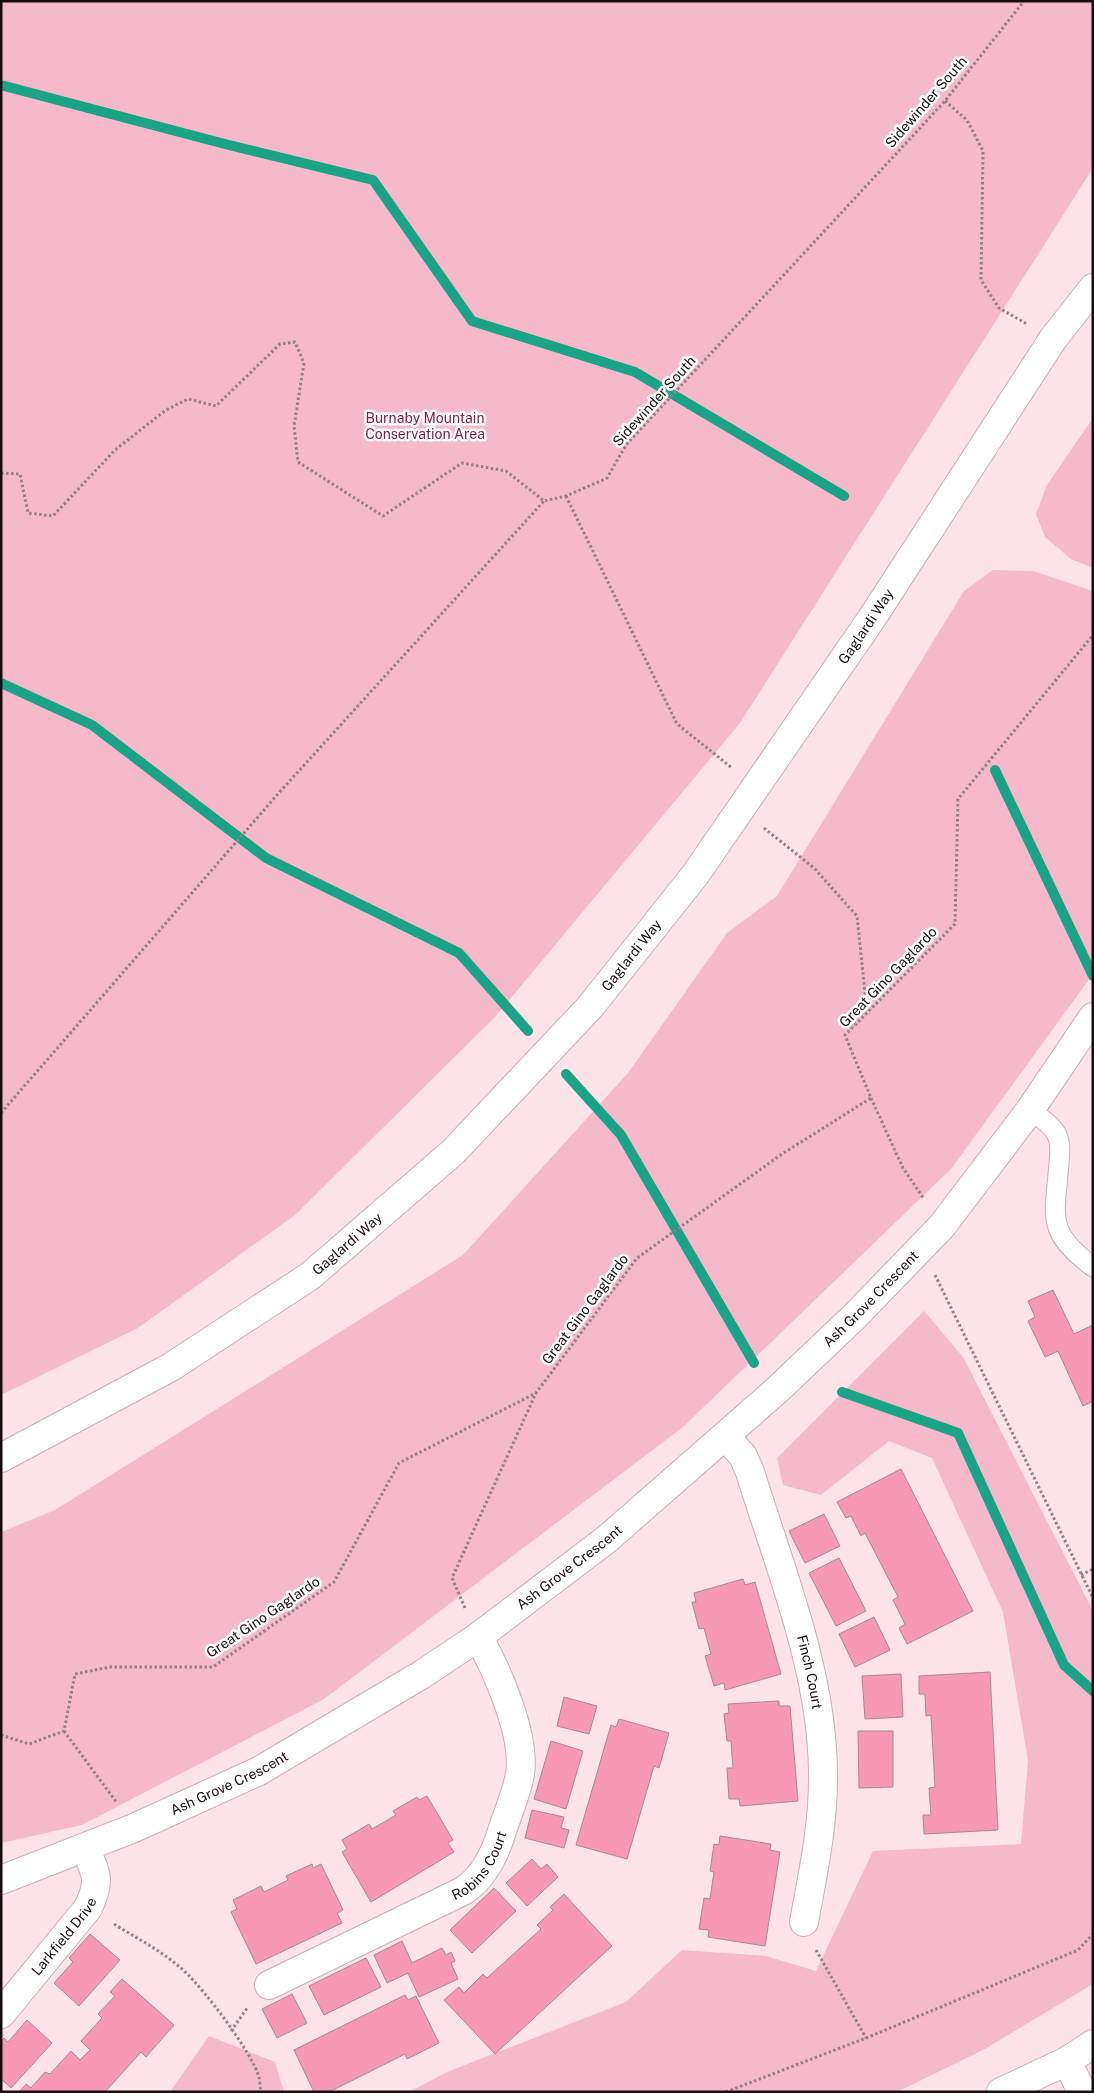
<svg xmlns="http://www.w3.org/2000/svg" width="1094" height="2093" font-family="'Public Sans',sans-serif">
	<style>
		.green { fill: #f6b9cb }
		.lines { fill: none; stroke-linecap: round; stroke-linejoin: round }
		.stream { stroke: #1ba385; stroke-width: 10 }
		.building { fill: #f798b6; stroke: #a88891 }
		.lane-casing { stroke: #cdacb5; stroke-width: 21 }
		.street-casing { stroke: #cdacb5; stroke-width: 30 }
		.secondary-casing { stroke: #cdacb5; stroke-width: 30 }
		.path { stroke: #948086; stroke-width: 3; stroke-dasharray: 2.5 2.5; stroke-linecap: butt }
		.lane { stroke: #fff; stroke-width: 19 }
		.street { stroke: #fff; stroke-width: 28 }
		.secondary { stroke: #fff; stroke-width: 28 }
		.labels { text-anchor: middle; dominant-baseline: central; stroke-width: 5; stroke-linejoin: round; paint-order: stroke }
		.street-label { font-size: 14px; fill: #170c10; stroke: #fff }
		.park-label { font-size: 14px; fill: #891c4b; stroke: #fff }
	</style>
	<rect width="100%" height="100%" fill="#ffe3ea"/>
	<g class="green">
		<polygon points="1,1 1093,1 1093,168 740,723 495,1017 295,1215 138,1328 1,1395"/>
		<polygon points="1093,418 1093,568 1071,559 1045,537 1036,514 1047,485"/>
		<polygon points="993,570 1033,571 1093,591 1093,974 951,1169 683,1427 324,1699 82,1825 1,1843 1,1532 55,1510 463,1255 628,1073 727,933 777,896 964,591"/>
		<polygon points="924,1311 963,1357 1093,1611 1093,1984 985,2049 897,2092 409,2092 447,2072 626,2002 682,1950 766,1956 816,1971 873,1851 1021,1844 1028,1761 1003,1612 932,1458 889,1441 821,1495 783,1485 777,1458"/>
		<polygon points="209,2036 275,2062 284,2092 170,2092"/>
	</g>
	<g class="lines">
		<g class="stream">
			<polyline points="1,85 225,144 373,180 472,321 635,372 844,496"/>
			<polyline points="1,683 92,725 266,858 459,953 528,1031"/>
			<polyline points="995,770 1093,976"/>
			<polyline points="566,1074 621,1135 754,1363"/>
			<polyline points="842,1392 958,1433 1064,1665 1093,1691"/>
		</g>
	</g>
	<g class="building">
		<polygon points="1053,1290 1074,1334 1093,1325 1093,1401 1083,1406 1058,1351 1045,1357 1028,1321 1035,1317 1028,1301"/>
		<polygon points="901,1469 973,1611 907,1644 899,1628 905,1624 893,1600 898,1597 865,1533 861,1536 851,1516 846,1518 837,1502"/>
		<polygon points="824,1514 840,1546 805,1563 789,1531"/>
		<polygon points="839,1558 866,1611 836,1626 809,1573"/>
		<polygon points="743,1579 745,1585 755,1582 781,1674 725,1690 724,1683 714,1686 705,1656 711,1654 704,1628 699,1629 692,1602 696,1602 694,1593"/>
		<polygon points="874,1617 890,1650 855,1667 839,1634"/>
		<polygon points="990,1672 998,1830 924,1834 923,1815 931,1815 929,1788 935,1787 931,1715 926,1716 925,1694 919,1694 919,1676"/>
		<polygon points="901,1674 903,1717 865,1719 862,1676"/>
		<polygon points="564,1697 597,1706 589,1734 557,1726"/>
		<polygon points="779,1701 779,1706 790,1706 798,1801 740,1806 739,1799 729,1799 727,1768 733,1768 731,1741 727,1741 724,1714 729,1713 728,1704"/>
		<polygon points="619,1719 669,1733 659,1768 654,1766 627,1859 576,1845 611,1725 616,1727"/>
		<polygon points="858,1731 893,1731 893,1787 859,1788"/>
		<polygon points="551,1741 583,1751 566,1809 534,1799"/>
		<polygon points="427,1796 453,1840 448,1843 454,1852 371,1902 342,1852 347,1849 342,1840 369,1824 372,1829 396,1815 393,1811 417,1797 419,1800"/>
		<polygon points="532,1810 564,1817 561,1828 569,1830 564,1848 525,1838"/>
		<polygon points="720,1836 771,1844 770,1850 780,1852 765,1946 708,1937 709,1930 699,1929 704,1898 710,1899 714,1872 710,1871 714,1844 719,1845"/>
		<polygon points="532,1859 541,1869 547,1864 558,1877 527,1906 506,1883"/>
		<polygon points="312,1864 313,1868 321,1864 343,1910 337,1913 342,1923 256,1964 231,1912 237,1909 233,1900 261,1886 264,1892 288,1880 286,1876"/>
		<polygon points="494,1888 516,1911 472,1953 450,1930"/>
		<polygon points="564,1894 612,1946 495,2054 444,2000 459,1987 464,1993 483,1974 487,1978 541,1929 537,1925 553,1910 550,1907"/>
		<polygon points="90,1934 120,1960 79,2006 54,1983 73,1962 69,1958"/>
		<polygon points="402,1941 412,1963 442,1948 446,1955 451,1952 455,1961 451,1963 458,1979 419,1997 408,1973 387,1983 374,1955"/>
		<polygon points="366,1958 381,1987 324,2015 309,1986"/>
		<polygon points="122,1979 174,2025 146,2057 141,2052 105,2092 19,2092 26,2084 31,2088 45,2072 50,2074 71,2051 80,2060 90,2050 81,2041 102,2018 98,2014 115,1996 110,1992"/>
		<polygon points="292,1994 307,2023 277,2038 262,2009"/>
		<polygon points="405,1995 408,2000 416,1996 439,2043 407,2059 405,2054 329,2092 314,2092 294,2050"/>
		<polygon points="27,2020 52,2043 11,2088 1,2079 1,2041 4,2038 8,2042"/>
	</g>
	<g class="lines">
		<defs>
			<path id="lane" d="M1030 1110C1038 1116 1050 1123 1056 1133 1061 1142 1060 1152 1059 1163 1055 1217 1045 1231 1093 1267"/>
			<g id="street">
				<path id="s1" d="M726 1437 743 1456 750 1472C780 1569 822 1670 823 1772 824 1823 813 1873 804 1922"/>
				<path id="s2" d="M1 1880 134 1828 259 1771 421 1675 478 1637 607 1539 776 1391 854 1317 942 1226 1030 1110 1093 1017"/>
				<path id="s3" d="M269 1985 463 1891C485 1877 496 1852 503 1828 509 1810 517 1792 520 1774 526 1736 497 1669 478 1637"/>
				<path id="s4" d="M1 2014 88 1908C101 1880 97 1875 85 1848"/>
				<polyline points="1067,2061 1082,2092"/>
			</g>
			<g id="secondary">
				<path id="s5" d="M1 1458 171 1367 310 1276 453 1152 590 1007 695 875 872 618 1053 339 1093 288"/>
				<polyline points="1001,2092 1067,2061 1093,2044"/>
			</g>
		</defs>
		<use href="#lane" class="lane-casing"/>
		<use href="#street" class="street-casing"/>
		<use href="#secondary" class="secondary-casing"/>
		<g class="path">
			<polyline points="945,101 967,120 983,151 981,280 999,308 1027,324"/>
			<polyline points="1,473 20,474 28,513 53,516 115,450 166,410 188,399 216,406 280,344 295,342 304,363 294,426 298,462 383,516 462,463 506,471 544,501 566,496 607,478 626,445 945,101 1024,1"/>
			<polyline points="566,496 677,724 732,768"/>
			<polyline points="764,828 814,868 857,916 866,1002 849,1028"/>
			<polyline points="871,1098 903,1168 924,1199"/>
			<polyline points="1,1113 277,795 544,501"/>
			<polyline points="935,1275 1093,1598"/>
			<polyline points="1081,1575 1093,1569"/>
			<polyline points="465,1608 452,1578 536,1393"/>
			<polyline points="64,1731 117,1803"/>
			<polyline points="1,1735 29,1744 64,1731 75,1674 109,1667 213,1667 334,1582 399,1463 536,1393 637,1258 782,1154 871,1098 845,1035 955,924 958,799 1093,635"/>
			<path d="M114 1924C138 1939 164 1952 184 1971 205 1990 251 2051 259 2077 260 2081 260 2087 261 2092"/>
			<polyline points="816,1950 866,2038"/>
			<polyline points="231,2031 248,2007"/>
			<polyline points="726,2092 866,2038 1078,1950 1093,1934"/>
		</g>
		<use href="#lane" class="lane"/>
		<use href="#street" class="street"/>
		<use href="#secondary" class="secondary"/>
	</g>
	<g class="labels">
		<g class="street-label">
			<text transform="translate(926 102) rotate(-49)">Sidewinder South</text>
			<text transform="translate(654 401) rotate(-48)">Sidewinder South</text>
			<text stroke="none"><textPath href="#s5" startOffset="1218">Gaglardi Way</textPath></text>
			<text stroke="none"><textPath href="#s5" startOffset="814">Gaglardi Way</textPath></text>
			<text transform="translate(888 977) rotate(-46)">Great Gino Gaglardo</text>
			<text stroke="none"><textPath href="#s5" startOffset="408">Gaglardi Way</textPath></text>
			<text stroke="none"><textPath href="#s2" startOffset="1056">Ash Grove Crescent</textPath></text>
			<text transform="translate(585 1309) rotate(-53)">Great Gino Gaglardo</text>
			<text stroke="none"><textPath href="#s2" startOffset="652">Ash Grove Crescent</textPath></text>
			<text transform="translate(263 1617) rotate(-34)">Great Gino Gaglardo</text>
			<text stroke="none"><textPath href="#s1" startOffset="252">Finch Court</textPath></text>
			<text stroke="none"><textPath href="#s2" startOffset="248">Ash Grove Crescent</textPath></text>
			<text stroke="none"><textPath href="#s3" startOffset="246">Robins Court</textPath></text>
			<text stroke="none"><textPath href="#s4" startOffset="100">Larkfield Drive</textPath></text>
		</g>
		<g class="park-label">
			<text x="425" y="418">Burnaby Mountain<tspan x="425" dy="16">Conservation Area</tspan></text>
		</g>
	</g>
	<rect width="1094" height="2093" fill="none" stroke="#170c10" stroke-width="5"/>
</svg>
